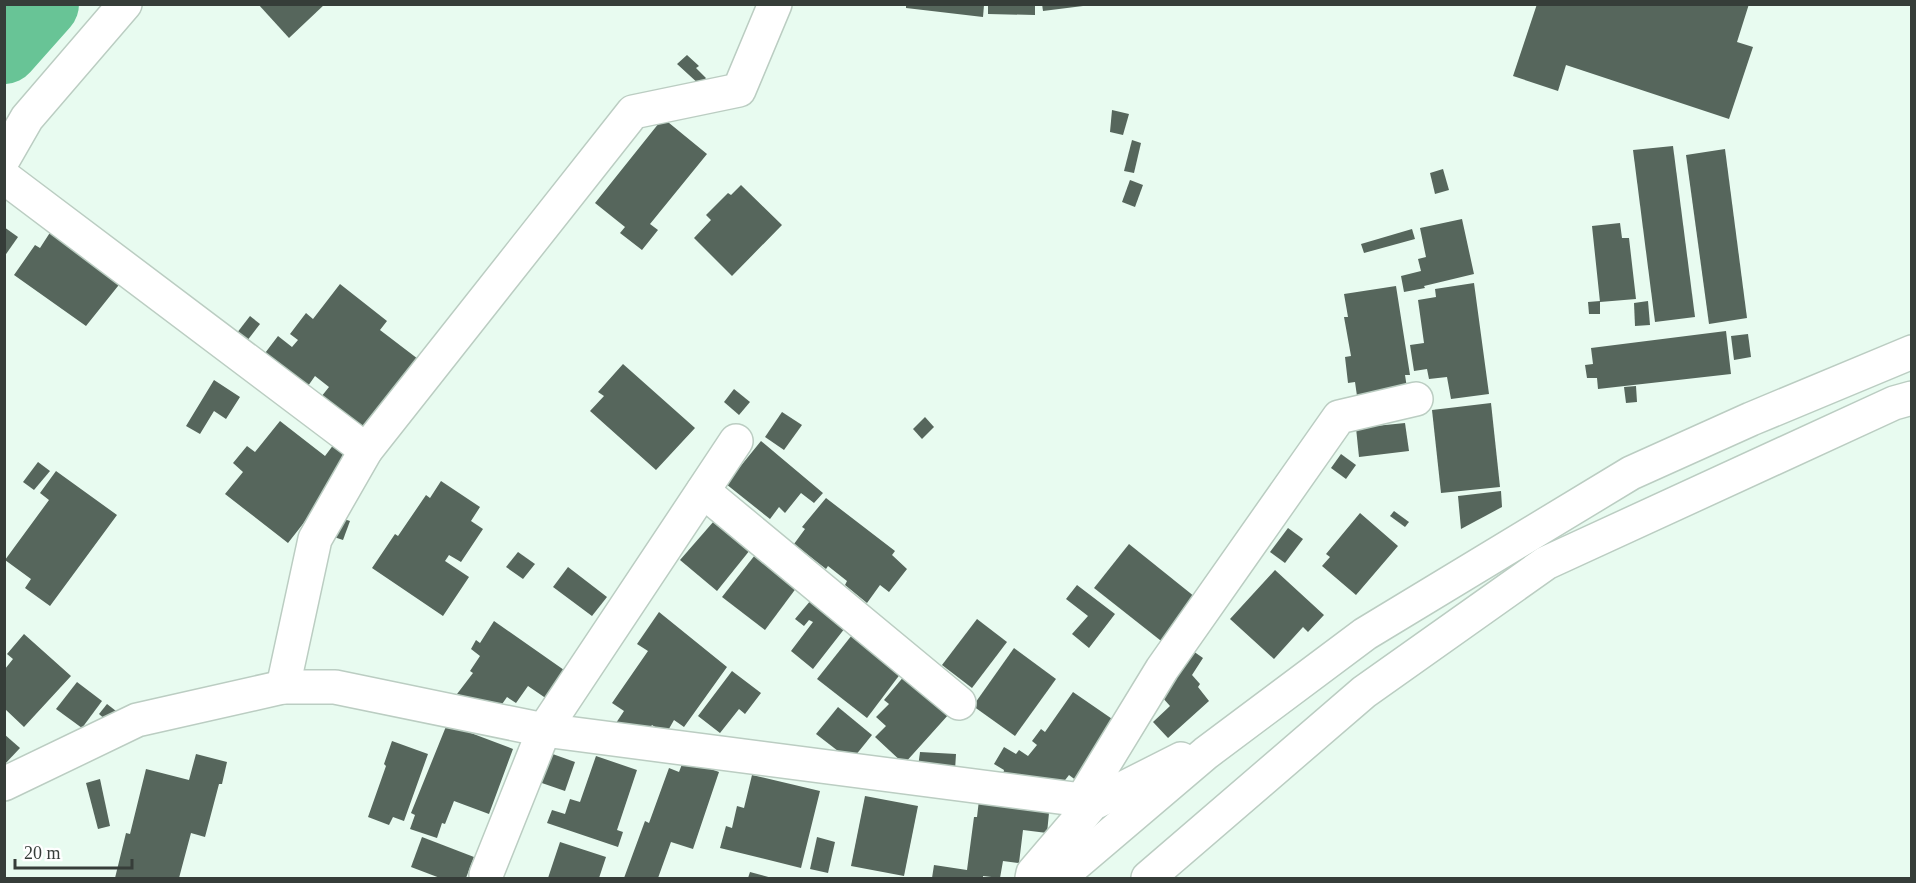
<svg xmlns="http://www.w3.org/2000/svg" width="1916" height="883" font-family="Georgia,serif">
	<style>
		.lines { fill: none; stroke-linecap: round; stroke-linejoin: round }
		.river { stroke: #68c496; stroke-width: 70 }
		.building { fill: #56665c }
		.minor-casing { stroke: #bbcdc2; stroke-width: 36 }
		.minor { stroke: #fff; stroke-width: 33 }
	</style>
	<rect width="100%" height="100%" fill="#e8fbf0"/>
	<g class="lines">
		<polyline class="river" points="4,49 44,4"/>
	</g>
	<g class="building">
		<polygon points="258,4 325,4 289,38"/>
		<polygon points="988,4 1035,4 1035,15 988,14"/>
		<polygon points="1042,4 1083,4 1083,6 1043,11"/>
		<polygon points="1537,4 1749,4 1737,42 1753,47 1729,119 1566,65 1558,91 1513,76"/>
		<polygon points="906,5 984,5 983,17 906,8"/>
		<polygon points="687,55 699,66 696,68 706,78 700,85 677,64"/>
		<polygon points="1112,110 1129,114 1123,135 1110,132"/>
		<polygon points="663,118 707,154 650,224 658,230 642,250 620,233 625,227 595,203"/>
		<polygon points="1132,140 1141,143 1134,173 1124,171"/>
		<polygon points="1673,146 1695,317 1655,322 1633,150"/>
		<polygon points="1725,149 1747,318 1709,324 1686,155"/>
		<polygon points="1443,169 1449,190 1435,194 1430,173"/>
		<polygon points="1130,180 1143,185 1135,207 1122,202"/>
		<polygon points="741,185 782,225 732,276 694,238 711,220 706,215 728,193 731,195"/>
		<polygon points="1462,219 1474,274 1424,286 1425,288 1404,292 1401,276 1421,271 1418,259 1426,257 1420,228"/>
		<polygon points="1620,223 1622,238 1629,238 1636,299 1600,302 1592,226"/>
		<polygon points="4,227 18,237 4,257"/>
		<polygon points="1412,229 1415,239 1364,253 1361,244"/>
		<polygon points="51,231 122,281 86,326 14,275 35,245 40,248"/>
		<polygon points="1474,283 1489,394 1451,399 1447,377 1429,379 1427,369 1414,371 1410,345 1424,343 1418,300 1436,297 1435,289"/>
		<polygon points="340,284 387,321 380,330 418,359 360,435 317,402 329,387 315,376 308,386 259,361 278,336 292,347 298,340 290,334 306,313 313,319"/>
		<polygon points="1396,286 1410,375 1405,375 1407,388 1357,396 1355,382 1348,383 1345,357 1351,356 1344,317 1348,317 1344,294"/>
		<polygon points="1600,301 1600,314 1589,314 1588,302"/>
		<polygon points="1648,301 1650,325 1635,326 1634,303"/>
		<polygon points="250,316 260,324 243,346 233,338"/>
		<polygon points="1726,331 1731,374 1598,389 1597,378 1587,378 1585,365 1593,364 1591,348"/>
		<polygon points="1748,334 1751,357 1734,360 1731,336"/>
		<polygon points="623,364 695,428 656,470 590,411 604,396 598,392"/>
		<polygon points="214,380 240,397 226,419 214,411 200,434 186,426"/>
		<polygon points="1636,386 1637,402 1626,403 1624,387"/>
		<polygon points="734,389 750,402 739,415 724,402"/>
		<polygon points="1491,403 1500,487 1441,493 1432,410"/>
		<polygon points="782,412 802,425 784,450 765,437"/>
		<polygon points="925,417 934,427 922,439 913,429"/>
		<polygon points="280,421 325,456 334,444 353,460 288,543 225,494 243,472 233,463 247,446 255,452"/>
		<polygon points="1405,423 1409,451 1359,457 1356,428"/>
		<polygon points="761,441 823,493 814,503 801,493 785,513 779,507 770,519 726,484"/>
		<polygon points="1341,454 1356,465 1346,479 1331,468"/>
		<polygon points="38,462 50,471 34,490 23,482"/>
		<polygon points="56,471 117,515 50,606 25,588 31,579 5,560 49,500 40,493"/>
		<polygon points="441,481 480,507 471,521 483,529 461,562 449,555 445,561 469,577 443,616 372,568 395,534 398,536 426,495 430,498"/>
		<polygon points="1501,491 1502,507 1461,529 1458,496"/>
		<polygon points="826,498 895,551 892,555 907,569 889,592 880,585 867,603 845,585 847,581 828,566 826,569 794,544 805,529 802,527"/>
		<polygon points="1394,511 1409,522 1405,527 1390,516"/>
		<polygon points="1360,513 1398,546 1356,595 1322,566 1330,557 1326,554"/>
		<polygon points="341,518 350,521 343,540 334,537"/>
		<polygon points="714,521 750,550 717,591 680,560"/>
		<polygon points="1288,528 1303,539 1285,563 1270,552"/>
		<polygon points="1129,544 1200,601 1165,644 1094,588"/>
		<polygon points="518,552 535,564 523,579 506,567"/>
		<polygon points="755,555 797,587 765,630 722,597"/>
		<polygon points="568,567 607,597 592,616 553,587"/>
		<polygon points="1275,570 1324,615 1308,632 1303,627 1274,659 1230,619"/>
		<polygon points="1077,585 1115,614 1089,648 1072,634 1088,616 1066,599"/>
		<polygon points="811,600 845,628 813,669 791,651 813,622 809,620 804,626 795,619"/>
		<polygon points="659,612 727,667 684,727 674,720 666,734 652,725 646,733 614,726 624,711 612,703 648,651 637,644"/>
		<polygon points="977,619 1007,642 972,688 942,665"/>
		<polygon points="494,621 564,670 554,685 556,686 547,699 528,686 516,703 507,697 500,707 457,694 473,673 470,671 480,656 471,649 476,640 480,643"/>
		<polygon points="24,634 71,676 24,727 5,709 5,669 13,659 7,654"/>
		<polygon points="852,635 901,673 867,718 817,679"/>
		<polygon points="1014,648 1056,679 1015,736 973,706"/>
		<polygon points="1193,651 1203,658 1192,675 1200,684 1198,687 1209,701 1168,738 1153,722 1170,706 1162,697"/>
		<polygon points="732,671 761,693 745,714 739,709 720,733 698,716"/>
		<polygon points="905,675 949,714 904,764 875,737 886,726 876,717 889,704 884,700"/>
		<polygon points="77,682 102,701 82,728 56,709"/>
		<polygon points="1073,692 1118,723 1077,781 1069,775 1062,784 1003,775 1004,770 994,764 1004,747 1016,754 1019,750 1028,756 1037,745 1032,741 1041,729 1045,732"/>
		<polygon points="107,704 116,711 107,721 99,714"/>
		<polygon points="838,707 872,735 851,761 816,734"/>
		<polygon points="447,724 513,749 489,814 454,801 445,824 442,823 437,838 410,829 415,815 411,813"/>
		<polygon points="4,734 20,748 4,765"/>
		<polygon points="392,741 428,754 404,821 393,817 389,825 368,817 386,766 384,764"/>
		<polygon points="547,752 575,762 565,791 536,781"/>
		<polygon points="920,752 956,754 955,770 918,767"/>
		<polygon points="196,754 227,762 222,784 219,784 205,837 191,833 179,878 115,878 126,833 130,834 146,769 189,780"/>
		<polygon points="596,756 637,770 617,830 623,832 618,847 547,823 552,810 565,814 570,799 580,802"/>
		<polygon points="684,759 719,772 693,849 671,842 658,878 624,878 645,821 649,823 669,768 679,772"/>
		<polygon points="752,775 820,791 801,868 720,848 726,826 732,828 737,806 744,808"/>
		<polygon points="100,779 110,826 98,829 86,783"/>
		<polygon points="865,796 918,806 904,876 851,866"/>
		<polygon points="979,800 1050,803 1047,833 1023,830 1019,863 1003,861 1000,878 983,876 983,878 932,878 934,865 967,870 974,817 977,817"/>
		<polygon points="422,837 474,857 466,878 440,878 411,867"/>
		<polygon points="817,837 835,842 828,873 810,869"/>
		<polygon points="560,842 606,857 599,878 548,878"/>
		<polygon points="750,872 772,878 748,878"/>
	</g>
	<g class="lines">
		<defs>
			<g id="minor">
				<polyline points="4,158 27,118 125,4"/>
				<polyline points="4,177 366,450"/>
				<polyline points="703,491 959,703"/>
				<polyline points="283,687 315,539 366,450 633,112 739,90 775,4"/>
				<polyline points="4,784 137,720 283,687 335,687 544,730 1082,800 1092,804"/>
				<polyline points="1082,800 1162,669 1339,417 1416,399"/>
				<polyline points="486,875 544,730 736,441"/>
				<polyline points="1032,878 1033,873 1092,804 1181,759"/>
				<polyline points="1059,878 1206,753 1365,634 1631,473 1751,419 1912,352"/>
				<polyline points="1148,878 1364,692 1546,563 1894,403 1912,398"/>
			</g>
		</defs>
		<use href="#minor" class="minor-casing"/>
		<use href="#minor" class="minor"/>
	</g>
	<rect width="1916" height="883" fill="none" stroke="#363d39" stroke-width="12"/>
	<path d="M15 859v9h117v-9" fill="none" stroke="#363d39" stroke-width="3"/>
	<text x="24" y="859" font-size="18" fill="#363d39" stroke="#ffffff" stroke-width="4.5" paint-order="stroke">20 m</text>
</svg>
